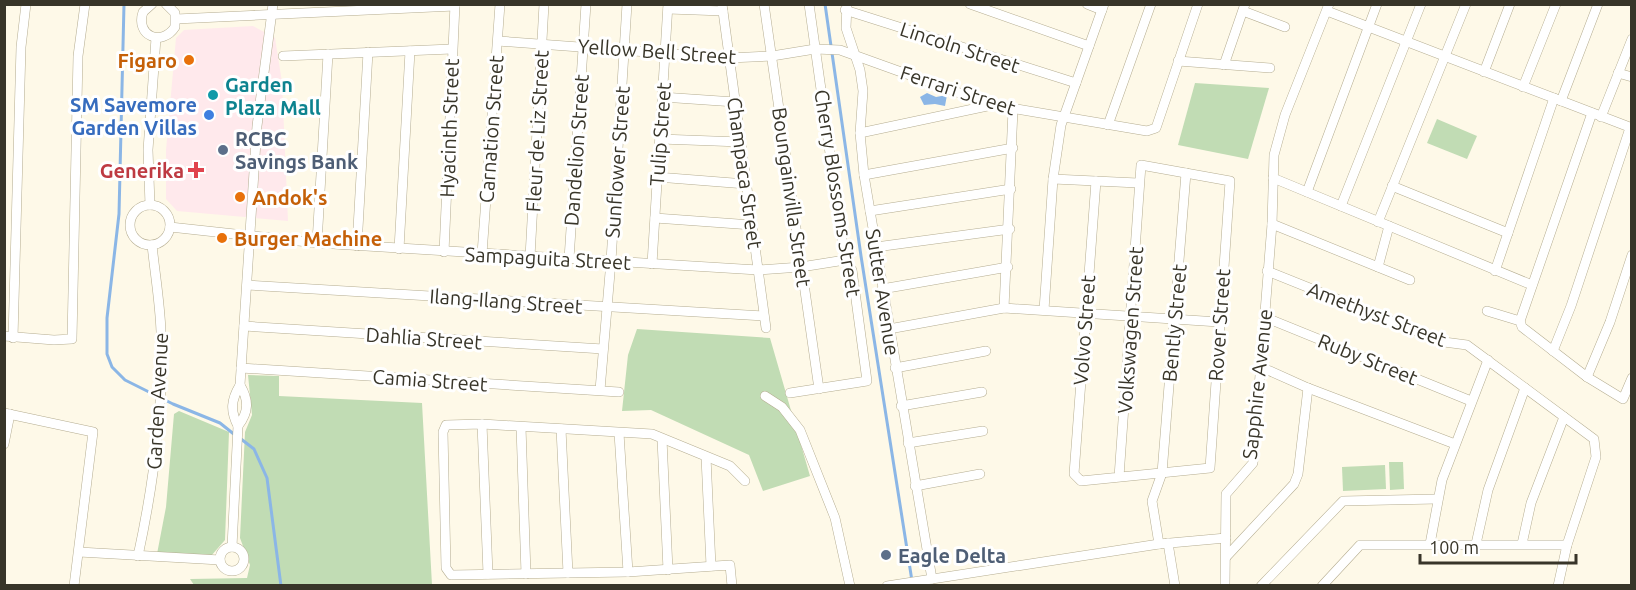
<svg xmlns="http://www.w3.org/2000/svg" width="1636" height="590" font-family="Ubuntu,sans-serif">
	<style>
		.commercial { fill: #ffe9ec }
		.green { fill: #c1dcb4 }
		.water { fill: #8bb6e6 }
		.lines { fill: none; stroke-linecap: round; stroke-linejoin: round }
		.stream { stroke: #8bb6e6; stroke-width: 3 }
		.minor-casing { stroke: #b5ad91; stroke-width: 10 }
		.minor { stroke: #fff; stroke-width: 9 }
		.food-dot { fill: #e8710a; stroke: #fff; stroke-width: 2 }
		.culture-dot { fill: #0f9aa8; stroke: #fff; stroke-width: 2 }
		.shop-dot { fill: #3f7fe0; stroke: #fff; stroke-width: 2 }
		.service-dot { fill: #5c6f8a; stroke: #fff; stroke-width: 2 }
		.health-dot { fill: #e0444e; stroke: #fff; stroke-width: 2 }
		.labels { text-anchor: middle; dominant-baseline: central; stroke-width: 6; stroke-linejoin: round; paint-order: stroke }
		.street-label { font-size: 20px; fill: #383529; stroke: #fff }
		.food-label { font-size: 20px; font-weight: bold; fill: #c56008; stroke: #fff; text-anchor: start }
		.culture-label { font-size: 20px; font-weight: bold; fill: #0d838f; stroke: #fff; text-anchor: start }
		.shop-label { font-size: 20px; font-weight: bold; fill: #366cbe; stroke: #fff; text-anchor: end }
		.service-label { font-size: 20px; font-weight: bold; fill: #4e5e75; stroke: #fff; text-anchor: start }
		.health-label { font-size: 20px; font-weight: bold; fill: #be3a42; stroke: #fff; text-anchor: end }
	</style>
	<rect width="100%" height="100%" fill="#fef9e8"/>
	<polygon class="commercial" points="253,26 275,38 282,82 288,221 177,211 166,199 166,150 176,38 184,30"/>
	<g class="green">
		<polygon points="1195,83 1269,88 1248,159 1178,145"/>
		<polygon points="1437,119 1477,136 1467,159 1427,143"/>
		<polygon points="637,329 770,338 810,476 763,491 749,455 651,410 622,411 628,355"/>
		<polygon points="248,375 279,376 279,396 422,403 432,585 194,585 190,579 247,578 250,565 240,538 245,432 252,415"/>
		<polygon points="179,411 229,432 225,540 211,556 157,554 166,507 174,414"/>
		<polygon points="1389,462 1403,462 1404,489 1390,490"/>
		<polygon points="1385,465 1386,489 1343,491 1342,467"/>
	</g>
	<polygon class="water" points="927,93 936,97 947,95 945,106 935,104 924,105 920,97"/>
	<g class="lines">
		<g class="stream">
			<polyline points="124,4 119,214 107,318 107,354 112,367 125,380 173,404 220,423 235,435"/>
			<polyline points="825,4 861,256 912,581"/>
			<polyline points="241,439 254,449 267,478 281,586"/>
		</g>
		<defs>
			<g id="minor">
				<path d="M152 4 143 12C135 36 162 47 175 27V13L166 4"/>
				<polyline points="722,4 766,328"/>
				<polyline points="764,4 819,389"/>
				<polyline points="847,4 846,28 860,70 863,91 860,133 864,175 932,579"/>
				<polyline points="970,4 1089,46"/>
				<polyline points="1087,4 1102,10"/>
				<polyline points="668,9 723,11"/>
				<polyline points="845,10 1076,83"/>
				<polyline points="1243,11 1285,27"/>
				<polyline points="1327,11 1632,128"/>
				<polyline points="176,19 455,6"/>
				<polyline points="498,41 729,58 772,56 815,49 840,50 993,105 1147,131 1156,128 1198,4"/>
				<polyline points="283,56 452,49"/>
				<polyline points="1178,61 1270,68"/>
				<polyline points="1224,65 1245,4"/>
				<polyline points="1484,72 1510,4"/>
				<polyline points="1618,73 1632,77"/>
				<polyline points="1523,87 1556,4"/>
				<polyline points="662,97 735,102"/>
				<polyline points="1561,101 1598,4"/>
				<polyline points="1601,117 1632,39"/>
				<polyline points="1108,125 1151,4"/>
				<polyline points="860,133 992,105"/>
				<polyline points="660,139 741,142"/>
				<polyline points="864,175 1013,148"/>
				<polyline points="657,177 746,184"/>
				<polyline points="1273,178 1532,285"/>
				<polyline points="1053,179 1138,183"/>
				<polyline points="1096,181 1074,474 1081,481 1210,468 1230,181 1141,165 1119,477"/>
				<polyline points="1392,186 1508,233"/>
				<polyline points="1307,192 1377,4"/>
				<polyline points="150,205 148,150 156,38"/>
				<circle cx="150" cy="225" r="20"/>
				<polyline points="1341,206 1421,4"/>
				<polyline points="870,211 1011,189"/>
				<polyline points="655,218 752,225"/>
				<polyline points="1378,222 1466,4"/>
				<polyline points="1272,224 1410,280"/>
				<polyline points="170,227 317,243 758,270 801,267 845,260"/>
				<polyline points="317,243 328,54"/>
				<polyline points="357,246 368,52"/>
				<polyline points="876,247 1010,229"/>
				<polyline points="399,249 410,51"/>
				<polyline points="444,252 455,4"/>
				<polyline points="482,254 500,4"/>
				<polyline points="530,257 544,4"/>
				<polyline points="569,259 586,4"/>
				<polyline points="652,264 668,4"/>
				<polyline points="1378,267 1389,226"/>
				<polyline points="1267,271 1444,342 1467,345 1594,439 1596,457 1567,545 1558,586"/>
				<polyline points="1495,271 1554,98"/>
				<polyline points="247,285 764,316"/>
				<polyline points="882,289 1008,267"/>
				<polyline points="1004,308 1013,110"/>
				<polyline points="1044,310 1053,179 1061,125 1104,4"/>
				<polyline points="1487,311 1520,321 1522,327 1587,377 1623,399 1632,378"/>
				<polyline points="1264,317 1471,401"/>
				<polyline points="1520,321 1592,113"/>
				<polyline points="244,326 603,349"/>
				<polyline points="889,329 1004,308 1219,322"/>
				<polyline points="4,336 54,340 72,339 78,56 85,4"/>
				<polyline points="13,338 21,47 26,4"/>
				<polyline points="1553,351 1571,306 1630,128"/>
				<polyline points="1261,367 1308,388 1455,444"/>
				<polyline points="241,368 619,392"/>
				<polyline points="895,368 986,351"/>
				<polyline points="1587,377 1610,322 1632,255"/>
				<polyline points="600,390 611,261 627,4"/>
				<polyline points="790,393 867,381 852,270 845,260 809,4"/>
				<polyline points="765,396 782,407 800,430 835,518 850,586"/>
				<polyline points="901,406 982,392"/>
				<polyline points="4,413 93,432 74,586"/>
				<polyline points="482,424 488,574"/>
				<path d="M238 426C230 411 231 400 240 385L257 126 273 4"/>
				<polyline points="521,427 526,574"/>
				<polyline points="561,429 568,573"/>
				<polyline points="619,433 628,572"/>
				<polyline points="662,439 668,570"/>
				<polyline points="908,443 983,431"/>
				<polyline points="4,444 10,414"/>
				<polyline points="706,457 711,566"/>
				<polyline points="915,486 980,474"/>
				<polyline points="1168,543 1175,586"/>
				<polyline points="1159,544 1152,501 1162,473 1186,173"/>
				<polyline points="1430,544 1442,480 1488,360"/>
				<polyline points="1476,544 1488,490 1525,388"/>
				<polyline points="1522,544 1531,503 1564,417"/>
				<path d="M232 547 238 426C249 412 249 400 240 385"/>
				<circle cx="232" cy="559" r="12"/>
				<polyline points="79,552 220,560"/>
				<path d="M138 556C154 482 164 408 161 332 160 303 155 274 152 245"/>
				<polyline points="1226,557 1294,484 1298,474 1308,388"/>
				<polyline points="732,586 730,565 628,572 451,575 446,568 443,432 446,425 482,424 652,434 730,466 745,481"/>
				<polyline points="887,586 1159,544 1226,538"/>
				<polyline points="1225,586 1226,494 1253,463 1272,224 1274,155 1285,115 1329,4"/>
				<polyline points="1261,586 1343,501 1437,499"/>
				<polyline points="1322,586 1360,545 1567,545"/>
			</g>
		</defs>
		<use href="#minor" class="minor-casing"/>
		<use href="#minor" class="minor"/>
	</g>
	<g class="food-dot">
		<circle cx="189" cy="60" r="6"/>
		<circle cx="240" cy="197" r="6"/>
		<circle cx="222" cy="238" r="6"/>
	</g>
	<circle class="culture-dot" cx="213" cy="95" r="6"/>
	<circle class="shop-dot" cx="209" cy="115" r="6"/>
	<g class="service-dot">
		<circle cx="223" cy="150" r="6"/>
		<circle cx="886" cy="555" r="6"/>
	</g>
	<path class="health-dot" d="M193 161h6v6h6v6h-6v6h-6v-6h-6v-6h6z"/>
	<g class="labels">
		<g class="street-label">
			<text transform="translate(960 47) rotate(18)">Lincoln Street</text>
			<text transform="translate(657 51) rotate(4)">Yellow Bell Street</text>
			<text transform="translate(958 90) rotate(18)">Ferrari Street</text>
			<text transform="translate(449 128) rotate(-88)">Hyacinth Street</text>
			<text transform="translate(491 129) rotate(-86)">Carnation Street</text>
			<text transform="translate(537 131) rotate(-87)">Fleur de Liz Street</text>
			<text transform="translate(660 134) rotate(-86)">Tulip Street</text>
			<text transform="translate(576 150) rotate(-86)">Dandelion Street</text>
			<text transform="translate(617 162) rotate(-86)">Sunflower Street</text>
			<text transform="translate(745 173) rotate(82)">Champaca Street</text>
			<text transform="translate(838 193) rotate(81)">Cherry Blossoms Street</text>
			<text transform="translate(792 197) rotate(82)">Boungainvilla Street</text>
			<text transform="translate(548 258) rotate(3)">Sampaguita Street</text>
			<text transform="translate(883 292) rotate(81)">Sutter Avenue</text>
			<text transform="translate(506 301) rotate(4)">Ilang-Ilang Street</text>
			<text transform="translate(1377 314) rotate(21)">Amethyst Street</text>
			<text transform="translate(1174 323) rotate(-85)">Bently Street</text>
			<text transform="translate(1219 325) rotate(-86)">Rover Street</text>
			<text transform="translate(1084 330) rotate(-86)">Volvo Street</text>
			<text transform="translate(1130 330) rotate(-86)">Volkswagen Street</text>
			<text transform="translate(424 338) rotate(4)">Dahlia Street</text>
			<text transform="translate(1368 359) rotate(22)">Ruby Street</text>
			<text transform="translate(430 380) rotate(4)">Camia Street</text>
			<text transform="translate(1257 384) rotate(-84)">Sapphire Avenue</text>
			<text transform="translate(157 401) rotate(-87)">Garden Avenue</text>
		</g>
		<g class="food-label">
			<text x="177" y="60" text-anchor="end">Figaro</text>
			<text x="252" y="197">Andok's</text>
			<text x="234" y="238">Burger Machine</text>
		</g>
		<g class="culture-label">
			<text x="225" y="84">Garden<tspan x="225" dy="23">Plaza Mall</tspan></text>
		</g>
		<g class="shop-label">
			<text x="197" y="104">SM Savemore<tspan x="197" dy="23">Garden Villas</tspan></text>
		</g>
		<g class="service-label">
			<text x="235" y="138">RCBC<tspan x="235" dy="23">Savings Bank</tspan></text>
			<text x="898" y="555">Eagle Delta</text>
		</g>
		<g class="health-label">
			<text x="184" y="170">Generika</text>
		</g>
	</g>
	<rect width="1636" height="590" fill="none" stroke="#383529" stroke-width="12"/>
	<path d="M1420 554v9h156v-9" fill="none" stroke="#383529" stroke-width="3"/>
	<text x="1429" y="554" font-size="18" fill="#383529" stroke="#ffffff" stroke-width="4.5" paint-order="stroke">100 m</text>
</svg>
